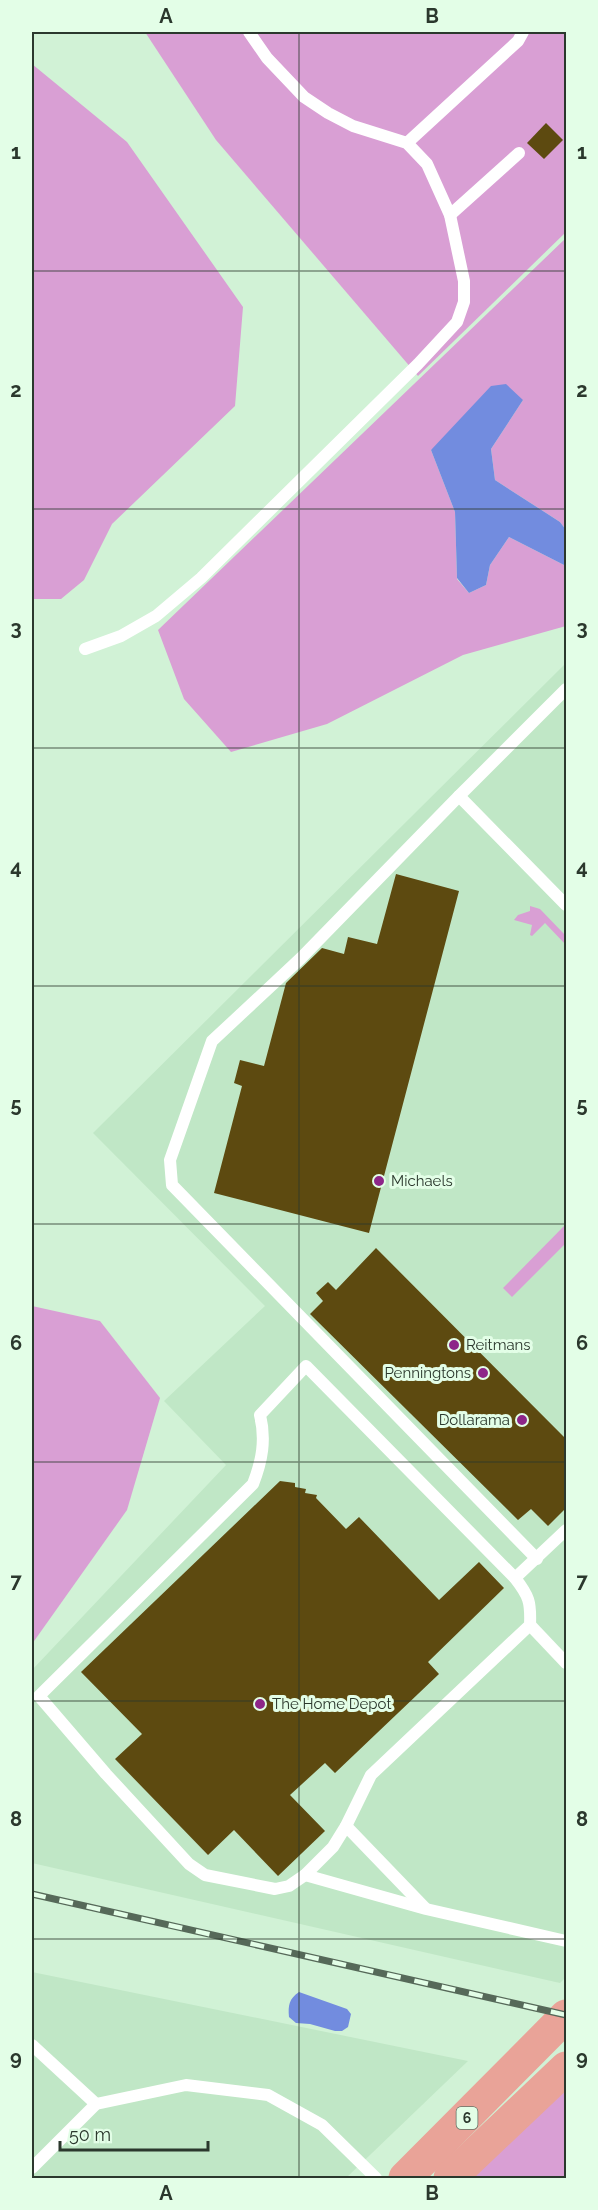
<svg xmlns="http://www.w3.org/2000/svg" width="598" height="2210" font-family="Raleway,sans-serif">
	<style>
		.built { fill: #c0e7c6 }
		.green { fill: #d99fd4 }
		.water { fill: #728cdf }
		.building { fill: #5d4a10 }
		.lines { fill: none; stroke-linecap: round; stroke-linejoin: round }
		.service { stroke: #fff; stroke-width: 12 }
		.primary { stroke: #e9a398; stroke-width: 33 }
		.rail-casing { stroke: #566959; stroke-width: 7 }
		.rail { stroke: #e3fee7; stroke-width: 4.5; stroke-dasharray: 14; stroke-linecap: butt }
		.grid { fill: none; stroke: #2b382d; stroke-width: 1.5; stroke-opacity: 0.55 }
		.poi-dot { fill: #8d2589; stroke: #e3fee7; stroke-width: 2 }
		.labels { text-anchor: middle; dominant-baseline: central; stroke-width: 6; stroke-linejoin: round; paint-order: stroke }
		.shield { fill: #e3fee7; stroke: #627365; stroke-width: 1.5 }
		.shield-label { font-size: 14px; font-weight: bold; fill: #2b382d }
		.poi-label { font-size: 15px; fill: #2b382d; stroke: #e3fee7; text-anchor: start }
		.neatline { fill: none; stroke: #2b382d; stroke-width: 2 }
		.grid-label { font-size: 20px; text-anchor: middle; font-weight: bold; fill: #2b382d }
	</style>
	<rect width="100%" height="100%" fill="#d1f2d6"/>
	<g class="built">
		<polygon points="566,663 566,1977 560,1983 32,1863 32,1670 226,1465 164,1401 265,1306 93,1133"/>
		<polygon points="32,1972 468,2061 346,2178 32,2178"/>
	</g>
	<g class="green">
		<polygon points="145,32 566,32 566,232 418,376 216,140"/>
		<polygon points="32,64 127,142 243,307 235,406 112,524 84,580 61,599 32,599"/>
		<polygon points="566,238 566,530 560,522 495,480 491,449 523,400 431,450 455,512 457,579 469,593 486,585 490,565 509,537 566,566 566,626 463,655 327,724 231,752 184,699 158,630"/>
		<polygon points="530,906 540,909 566,936 566,945 545,923 532,936 530,935 532,925 514,920 518,915 530,911"/>
		<polygon points="566,1224 566,1243 512,1297 503,1288"/>
		<polygon points="32,1306 100,1321 160,1398 127,1510 32,1644"/>
		<polygon points="566,2083 566,2178 471,2178"/>
	</g>
	<g class="water">
		<polygon points="506,384 523,400 491,449 495,480 560,522 566,530 566,566 509,537 490,565 486,585 469,593 457,578 455,512 431,450 491,386"/>
		<path d="M299 1992 347 2009 351 2014 348 2027 342 2031H335L310 2024 296 2023 289 2017C288 2005 289 1999 299 1992Z"/>
	</g>
	<g class="building">
		<polygon points="546,123 563,140 544,159 527,143"/>
		<polygon points="396,874 459,891 369,1233 214,1193 242,1086 234,1083 240,1060 264,1066 286,983 322,948 344,954 348,937 377,944"/>
		<polygon points="376,1248 567,1440 567,1507 548,1526 531,1509 518,1520 310,1314 323,1301 316,1293 328,1282 336,1290"/>
		<polygon points="280,1481 295,1483 295,1487 306,1489 305,1493 317,1495 316,1498 346,1529 359,1517 439,1600 479,1562 504,1588 428,1662 439,1674 335,1773 325,1763 290,1795 325,1831 278,1876 234,1830 208,1855 115,1759 142,1734 81,1672"/>
	</g>
	<g class="lines">
		<g class="service">
			<polyline points="407,143 518,41 523,32"/>
			<polyline points="450,215 519,153"/>
			<polyline points="85,649 121,636 156,616 201,578 418,364 457,322 464,302 464,281 450,215 427,164 407,143 353,126 328,113 304,97 267,58 249,32"/>
			<polyline points="459,796 566,689"/>
			<path d="M306 1366 515 1578C529 1596 531 1602 530 1625L371 1775 346 1826 333 1847 305 1875 289 1886 275 1889 205 1875 189 1864 106 1774 39 1696 253 1484C262 1461 266 1440 260 1415Z"/>
			<polyline points="537,1559 172,1185 170,1160 212,1041 301,958 459,796 566,905"/>
			<polyline points="515,1578 566,1530"/>
			<polyline points="530,1625 566,1663"/>
			<polyline points="346,1826 425,1908"/>
			<polyline points="305,1875 426,1909 566,1941"/>
			<polyline points="32,2045 96,2104"/>
			<polyline points="32,2168 96,2104 186,2085 268,2095 322,2125 376,2178"/>
		</g>
		<g class="primary">
			<polyline points="405,2178 566,2016"/>
			<polyline points="450,2178 566,2068"/>
		</g>
		<defs>
			<polyline id="rail" points="32,1894 566,2015"/>
		</defs>
		<use href="#rail" class="rail-casing"/>
		<use href="#rail" class="rail"/>
	</g>
	<path class="grid" d="M299 32V2178M32 271H566M32 509H566M32 748H566M32 986H566M32 1224H566M32 1462H566M32 1701H566M32 1939H566"/>
	<g class="poi-dot">
		<circle cx="379" cy="1181" r="6"/>
		<circle cx="454" cy="1345" r="6"/>
		<circle cx="483" cy="1373" r="6"/>
		<circle cx="522" cy="1420" r="6"/>
		<circle cx="260" cy="1704" r="6"/>
	</g>
	<g class="labels">
		<rect class="shield" x="456.5" y="2107" width="21" height="22" rx="4.5"/>
		<g class="shield-label">
			<text x="467" y="2118">6</text>
		</g>
		<g class="poi-label">
			<text x="391" y="1181">Michaels</text>
			<text x="466" y="1345">Reitmans</text>
			<text x="471" y="1373" text-anchor="end">Penningtons</text>
			<text x="510" y="1420" text-anchor="end">Dollarama</text>
			<text x="272" y="1704">The Home Depot</text>
		</g>
	</g>
	<rect width="598" height="2210" fill="none" stroke="#e3fee7" stroke-width="66"/>
	<path d="M60 2141v9h148v-9" fill="none" stroke="#2b382d" stroke-width="3"/>
	<text x="69" y="2141" font-size="18" fill="#2b382d" stroke="#e3fee7" stroke-width="4.5" paint-order="stroke">50 m</text>
	<rect x="33" y="33" width="532" height="2144" class="neatline"/>
	<g class="grid-label">
		<text x="166" y="23">A</text>
		<text x="432" y="23">B</text>
		<text x="16" y="159">1</text>
		<text x="582" y="159">1</text>
		<text x="16" y="397">2</text>
		<text x="582" y="397">2</text>
		<text x="16" y="635">3</text>
		<text x="582" y="635">3</text>
		<text x="16" y="874">4</text>
		<text x="582" y="874">4</text>
		<text x="16" y="1112">5</text>
		<text x="582" y="1112">5</text>
		<text x="16" y="1350">6</text>
		<text x="582" y="1350">6</text>
		<text x="16" y="1588">7</text>
		<text x="582" y="1588">7</text>
		<text x="16" y="1826">8</text>
		<text x="582" y="1826">8</text>
		<text x="16" y="2065">9</text>
		<text x="582" y="2065">9</text>
		<text x="166" y="2200">A</text>
		<text x="432" y="2200">B</text>
	</g>
</svg>
